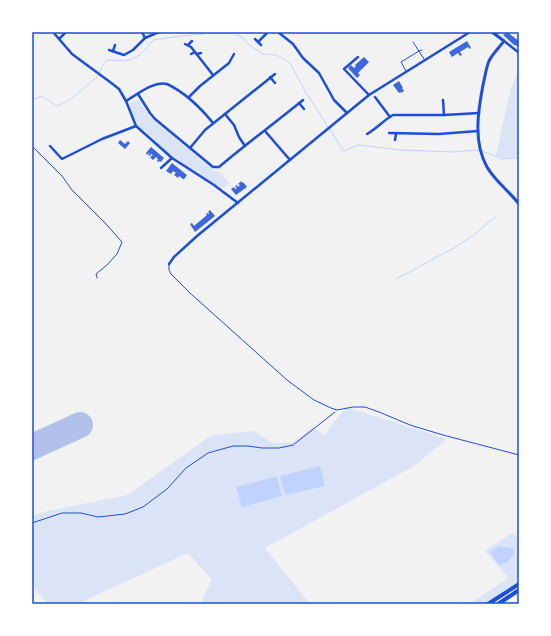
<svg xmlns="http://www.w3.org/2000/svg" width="551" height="636" font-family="Ubuntu,sans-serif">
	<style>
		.green { fill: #dbe4f7 }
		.water { fill: #bfd3fe }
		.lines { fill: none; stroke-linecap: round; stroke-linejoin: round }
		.stream { stroke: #bfd3fe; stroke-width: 1 }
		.runway { stroke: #b2c1ea; stroke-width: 26 }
		.building { fill: #3d67dc }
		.path { stroke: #1d4ed8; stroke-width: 1 }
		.service { stroke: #1d4ed8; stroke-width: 1 }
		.minor { stroke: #1d4ed8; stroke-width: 2.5 }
		.tertiary { stroke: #1d4ed8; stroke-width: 3 }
		.trunk { stroke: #1d4ed8; stroke-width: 4 }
		.neatline { fill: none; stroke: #1d4ed8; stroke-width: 1.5 }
	</style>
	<rect width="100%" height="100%" fill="#f2f2f2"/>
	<g class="green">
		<polygon points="518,72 519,72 519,159 516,157 505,158 496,156 498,146 511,88"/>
		<path d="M137 100 139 101 149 115 154 121 216 172 219 171 229 183 224 188H222L205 178 200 176 197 172 192 170 172 157 158 145 154 138 148 135 146 131C135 127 133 115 130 105V103Z"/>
		<polygon points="346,407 447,439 414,466 265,548 310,604 201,604 202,599 212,580 188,553 77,604 48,604 32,586 32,516 43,512 127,495 212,435 254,431 273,443 292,443 313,427 324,435"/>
		<polygon points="513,532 519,540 519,581 485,604 469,604 508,578 485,551"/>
	</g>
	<g class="water">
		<polygon points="320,466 325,486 285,495 280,476"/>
		<polygon points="277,476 282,496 242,507 236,487"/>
		<polygon points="499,546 513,548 514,554 508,562 499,565 490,552"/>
	</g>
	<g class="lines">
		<g class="stream">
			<polyline points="232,32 241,37 252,47 263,54 277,55 290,63 305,91 315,106 324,121 344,151 358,145 402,150 454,152 476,150 479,151"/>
			<path d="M32 100 42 96 57 106 71 99 97 77 104 63 107 60C114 60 121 61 127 60 138 59 146 49 153 40L180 36 203 34 208 32"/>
			<polyline points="482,151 502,159 516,158 519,160"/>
			<polyline points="396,279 419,267 444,253 454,248 471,237 495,217"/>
		</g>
		<polyline class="runway" points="32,447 80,425"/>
	</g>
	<g class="building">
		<polygon points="507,32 519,41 519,46 517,46 515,45 514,45 503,35"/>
		<polygon points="467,41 471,48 470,49 468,47 460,52 462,55 460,56 458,53 452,57 449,52"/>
		<polygon points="364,57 369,62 358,73 360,75 357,78 348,68 351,65 354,68 356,66 355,65"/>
		<polygon points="399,81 403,88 402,88 404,91 401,93 401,92 399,93 393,85"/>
		<polygon points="120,140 125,144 128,141 130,143 125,149 118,143"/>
		<polygon points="151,147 164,158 161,162 160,161 158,162 157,161 158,159 156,157 153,160 150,157 153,155 151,154 150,156 148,155 150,153 149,153 147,155 146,153"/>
		<polygon points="172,163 187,175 184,179 183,179 179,176 178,178 174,175 176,173 173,171 171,174 166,171"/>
		<polygon points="241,181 242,183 243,182 247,187 236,195 231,189 234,187 235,189 237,188 235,186 237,185 238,187 240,185 238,184"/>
		<polygon points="210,210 215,216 195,232 190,224 192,223 194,226 207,215 206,214 207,213 209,214 209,213 208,212"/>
	</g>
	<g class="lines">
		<g class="path">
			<polyline points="32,146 62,176 72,190 106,224 122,242 117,254 107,265 96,274 97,278"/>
			<polyline points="32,523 62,513 81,513 98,517 125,514 143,507 167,489 186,468 208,453 233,446 248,446 262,448 279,448 293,445 335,412"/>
		</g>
		<g class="service">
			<polyline points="413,42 424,59"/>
			<polyline points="406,71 401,62 419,51 422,50"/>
			<polyline points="169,265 169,270 171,274 190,293 287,380 314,400 331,408 337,410 353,407 365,407 379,412 410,425 443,435 519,455"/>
		</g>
		<g class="minor">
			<polyline points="53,32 72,54 110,82 119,89 126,101 136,126 172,158 214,185 238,203"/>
			<polyline points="142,32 145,38"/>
			<polyline points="278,32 293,44 303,58 319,73 334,100 347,113"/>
			<polyline points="59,39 66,32"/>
			<polyline points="255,39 261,45"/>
			<polyline points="504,41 518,52"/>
			<polyline points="258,42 268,32"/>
			<polyline points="185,44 191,47 213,75"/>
			<polyline points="188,45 192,41"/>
			<polyline points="109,50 124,55 133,50 145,38 159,32"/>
			<polyline points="113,51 115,45"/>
			<polyline points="191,54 195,52"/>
			<polyline points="197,54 201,53"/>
			<polyline points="358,57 344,69 369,95"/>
			<polyline points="270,77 275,83"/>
			<path d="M138 94 150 113 155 119 213 167H219C246 144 275 123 303 100"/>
			<polyline points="189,97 200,86 229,63 234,54"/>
			<polyline points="375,97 390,117"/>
			<polyline points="443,100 444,115"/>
			<path d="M126 101C138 94 153 81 167 84 186 93 200 107 213 123"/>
			<polyline points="299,103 304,109"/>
			<polyline points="225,114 234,125 239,137 245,146"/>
			<polyline points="265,131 290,160"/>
			<polyline points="389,133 439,134 478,131"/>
			<path d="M367 134C376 129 384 120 393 115H444L479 113"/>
			<polyline points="395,140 396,134"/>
			<polyline points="50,146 62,159 102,139 136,126"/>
			<polyline points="190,148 205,130 275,74"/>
			<polyline points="161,168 172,158"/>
			<polyline points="169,264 174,257 197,236 369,95 470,32"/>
		</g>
		<path class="tertiary" d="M492 32 504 41C499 48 493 53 489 61 486 68 485 77 483 85 478 111 473 142 487 167 495 181 509 191 519 204"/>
		<g class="trunk">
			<polyline points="488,604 519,584"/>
			<polyline points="498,604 519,590"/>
		</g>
	</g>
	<rect width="551" height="636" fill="none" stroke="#ffffff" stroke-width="66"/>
	<rect x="33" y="33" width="485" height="570" class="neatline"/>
</svg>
